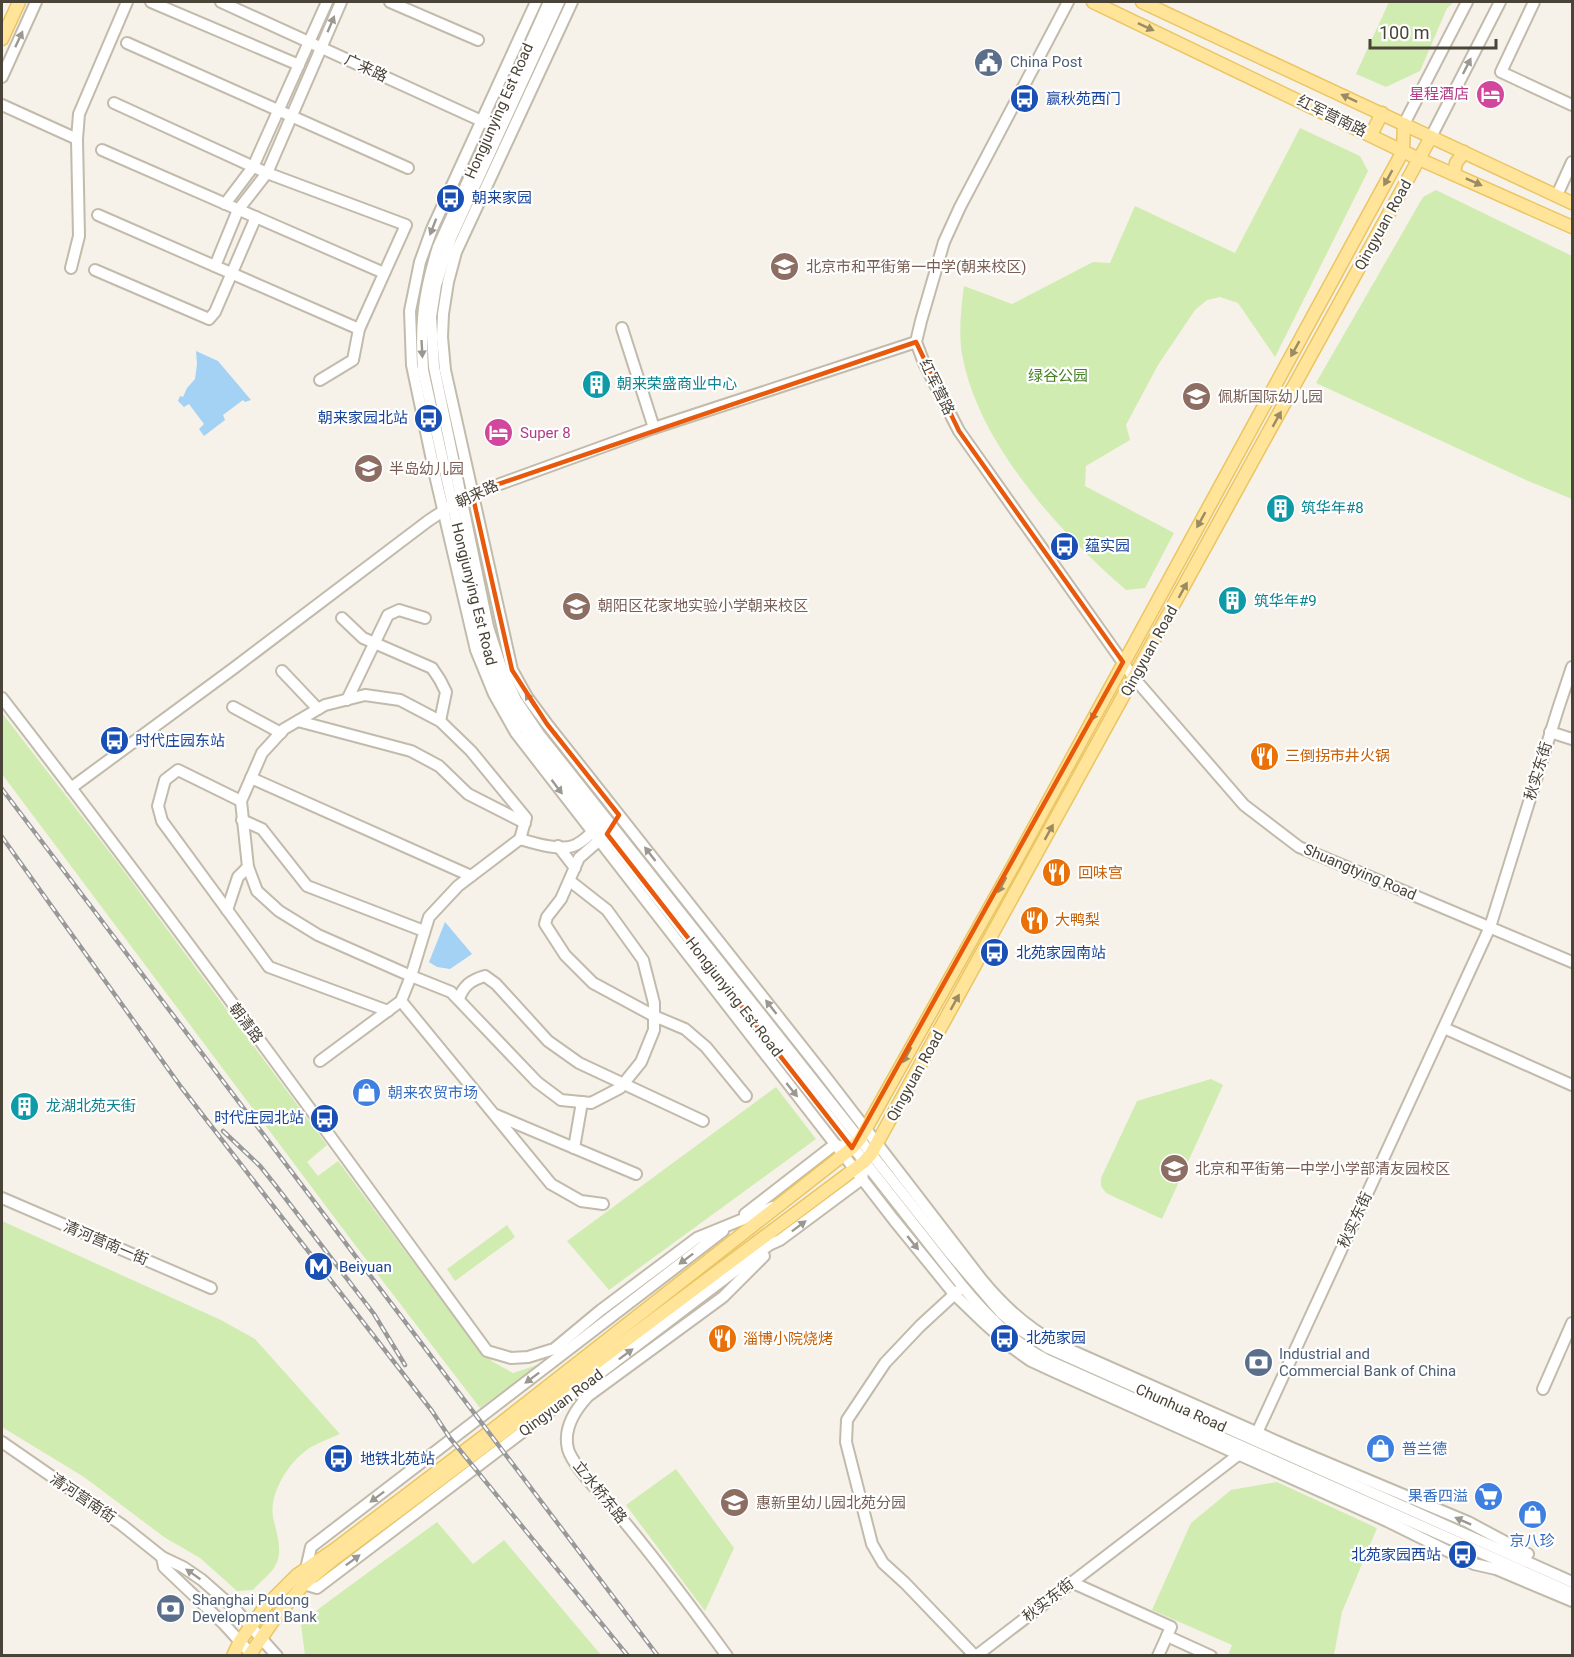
<svg xmlns="http://www.w3.org/2000/svg" width="1574" height="1657" font-family="Roboto,'Noto Sans SC',sans-serif">
	<style>
		.green { fill: #d0ecb1 }
		.water { fill: #a4d2f5 }
		.lines { fill: none; stroke-linecap: round; stroke-linejoin: round }
		.minor-casing { stroke: #c2bbab; stroke-width: 14 }
		.major-casing { stroke: #ebc562; stroke-width: 15 }
		.minor { stroke: #fff; stroke-width: 10 }
		.major { stroke: #ffe499; stroke-width: 12 }
		.rail-casing { stroke: #999; stroke-width: 4.5 }
		.rail { stroke: #fff; stroke-width: 2; stroke-dasharray: 7; stroke-linecap: butt }
		.oneway { fill: #9b9891 }
		.oneway2 { fill: #9b8b63 }
		.marked { fill: none; stroke: #e8590c; stroke-width: 4.5; stroke-linejoin: round }
		.labels { text-anchor: middle; dominant-baseline: central; stroke-width: 4.5; stroke-linejoin: round; paint-order: stroke }
		.service-label { font-size: 15px; fill: #4e5e75; stroke: #fff; text-anchor: start }
		.street-label { font-size: 15px; fill: #4a4337; stroke: #fff }
		.hotel-label { font-size: 15px; fill: #b23c85; stroke: #fff; text-anchor: end }
		.transit-label { font-size: 15px; fill: #164399; stroke: #fff; text-anchor: start }
		.education-label { font-size: 15px; fill: #785e54; stroke: #fff; text-anchor: start }
		.park-label { font-size: 15px; fill: #468126; stroke: #fff }
		.culture-label { font-size: 15px; fill: #0d838f; stroke: #fff; text-anchor: start }
		.food-label { font-size: 15px; fill: #c56008; stroke: #fff; text-anchor: start }
		.shop-label { font-size: 15px; fill: #366cbe; stroke: #fff; text-anchor: start }
	</style>
	<rect width="100%" height="100%" fill="#f6f2ea"/>
	<g class="green">
		<polygon points="1389,2 1454,2 1447,8 1420,71 1386,87 1356,74"/>
		<path d="M1300 128 1360 156 1368 171 1275 357 1238 303 1220 297 1207 300 1195 310 1158 365 1126 425 1130 440 1086 466 1085 486 1174 533 1145 588 1126 590C1061 534 980 445 963 359 958 338 961 307 964 286L1012 304 1093 262 1110 263 1135 206 1235 253Z"/>
		<polygon points="1436,190 1572,256 1572,499 1526,480 1316,383 1423,197"/>
		<polygon points="2,713 118,863 327,1145 307,1162 318,1176 338,1161 472,1341 493,1362 513,1373 540,1364 480,1408 352,1241 2,774"/>
		<polygon points="1211,1079 1223,1085 1162,1219 1106,1193 1101,1186 1101,1178 1137,1101"/>
		<polygon points="776,1087 816,1139 609,1290 567,1241"/>
		<path d="M2 1221 221 1320 255 1339 340 1434C331 1438 320 1442 311 1447 290 1460 269 1492 273 1517 276 1531 284 1552 275 1566 270 1575 260 1582 253 1590L237 1591 200 1558 164 1537 84 1477 2 1427Z"/>
		<polygon points="507,1225 515,1237 455,1281 447,1269"/>
		<polygon points="676,1469 734,1548 705,1611 626,1505"/>
		<polygon points="1277,1482 1377,1528 1342,1612 1334,1655 1228,1655 1232,1645 1152,1610 1191,1523 1231,1490"/>
		<polygon points="437,1522 473,1564 504,1540 601,1655 305,1655 301,1625 321,1607"/>
	</g>
	<g class="water">
		<polygon points="196,351 218,361 251,400 245,402 243,400 223,415 225,420 204,436 199,429 204,424 189,404 184,407 178,401 180,396 183,397 187,388 195,379 197,364"/>
		<polygon points="445,922 472,954 450,969 437,967 429,962"/>
	</g>
	<g class="lines">
		<defs>
			<g id="minor">
				<polyline points="151,2 299,65"/>
				<polyline points="221,2 486,123"/>
				<polyline points="390,2 478,40"/>
				<polyline points="536,2 432,229 420,262 410,311 412,365 436,479 476,650 494,694 516,733 894,1220 955,1295 982,1321 1010,1346 1031,1361 1057,1373 1387,1521 1474,1564 1496,1569 1572,1601"/>
				<path d="M549 2 438 247C424 292 420 322 423 370L480 630 492 671 509 705 532 739 963 1287C987 1316 1012 1341 1045 1359L1572 1593"/>
				<polyline points="559,2 451,238 436,285 431,317 434,367 488,627 502,670 516,700 539,734 949,1252 1002,1314 1021,1330 1048,1348 1572,1582"/>
				<path d="M572 2 456 252 448 282 443 314 442 337 445 370 512 670 527 697 547 724 822 1072 982 1280C1004 1307 1029 1329 1059 1345L1294 1449 1468 1522 1528 1554"/>
				<polyline points="1068,2 960,207 944,242 921,321 916,342 924,363 959,431 1134,678 1244,805 1299,847 1572,962"/>
				<polyline points="1534,2 1501,72 1572,105"/>
				<polyline points="127,43 408,168"/>
				<polyline points="2,77 36,2"/>
				<polyline points="114,103 267,173 406,225 359,329 353,360 320,380"/>
				<polyline points="2,105 77,139"/>
				<polyline points="1404,124 1467,2"/>
				<polyline points="1431,137 1500,2"/>
				<polyline points="102,150 384,273"/>
				<polyline points="1557,195 1572,162"/>
				<polyline points="225,204 253,167 327,2"/>
				<polyline points="98,215 359,329"/>
				<polyline points="215,266 238,210 267,173 341,2"/>
				<polyline points="71,268 79,236 77,139 79,114 127,2"/>
				<polyline points="95,270 209,319 215,312 256,217"/>
				<polyline points="622,328 654,428"/>
				<polyline points="467,496 654,428 916,342"/>
				<polyline points="342,618 363,638 432,668 440,680 446,692 440,721"/>
				<polyline points="282,671 318,709"/>
				<path d="M2 698C168 912 327 1132 487 1351L511 1358 528 1357 554 1349 601 1310 697 1238 773 1207"/>
				<polyline points="347,700 388,615 399,610 425,618"/>
				<polyline points="233,707 281,733"/>
				<polyline points="298,721 411,751 439,766 468,794 525,823"/>
				<polyline points="1550,732 1572,739"/>
				<polyline points="251,778 471,876"/>
				<polyline points="71,788 234,668 428,521 449,507"/>
				<polyline points="241,801 178,770 165,780 158,806 162,821 269,967 388,1011"/>
				<polyline points="242,820 262,829 307,886 424,931"/>
				<polyline points="603,837 579,858 561,899 547,917 545,924 565,955 593,983 654,1016 685,1029 706,1047 746,1096"/>
				<polyline points="520,839 526,818 471,751 440,721 400,700 365,695 325,705 284,729 262,753 241,801 248,867 257,891 279,911 318,935 411,976 451,992 537,1082 561,1100 591,1103 620,1088 641,1062 654,1030 654,1003 643,960 607,910 570,881"/>
				<polyline points="558,846 575,868"/>
				<polyline points="227,910 238,877 248,867"/>
				<path d="M459 999C463 986 471 980 485 976L496 984 548 1041 579 1063 703 1121"/>
				<polyline points="401,1001 551,1184 581,1201 603,1204"/>
				<polyline points="1444,1028 1572,1085"/>
				<path d="M320 1061 401 1001 411 976 429 917 458 886 520 839C534 843 559 851 573 846 582 843 589 835 596 829"/>
				<polyline points="496,1115 636,1174"/>
				<polyline points="574,1148 582,1102"/>
				<polyline points="2,1198 211,1288"/>
				<polyline points="745,1214 834,1145 840,1146"/>
				<polyline points="958,1291 920,1326 885,1363 847,1420 846,1442 872,1544 883,1563 905,1583 975,1656"/>
				<polyline points="1543,1389 1572,1323"/>
				<polyline points="1255,1437 1490,927 1558,709 1572,667"/>
				<polyline points="2,1442 122,1525 162,1557 183,1567 202,1580 236,1610 277,1656"/>
				<polyline points="162,1557 164,1567 224,1624 253,1656"/>
				<polyline points="306,1569 311,1547 723,1231"/>
				<polyline points="1071,1582 1171,1627 1167,1636 1211,1656"/>
				<polyline points="304,1584 317,1588 769,1245 780,1240 862,1179 863,1173"/>
				<path d="M727 1656C690 1605 653 1555 612 1507 601 1494 572 1465 568 1449 563 1429 575 1410 588 1396L723 1297 764 1256"/>
				<polyline points="976,1656 1242,1452"/>
				<polyline points="1158,1656 1167,1636"/>
			</g>
			<g id="major">
				<polyline points="1093,2 1419,159 1572,227"/>
				<polyline points="1142,2 1572,203"/>
				<polyline points="2,39 19,2"/>
				<polyline points="1371,135 1382,113"/>
				<polyline points="1454,174 1456,163 1464,152"/>
				<polyline points="233,1656 240,1641 265,1607 297,1575 334,1550 496,1427 852,1148 860,1139 1013,866 1403,151 1404,124"/>
				<polyline points="249,1656 273,1621 304,1584 334,1559 864,1162 871,1154 1431,137"/>
			</g>
		</defs>
		<use href="#minor" class="minor-casing"/>
		<use href="#major" class="major-casing"/>
		<use href="#minor" class="minor"/>
		<use href="#major" class="major"/>
		<defs>
			<g id="rail">
				<polyline points="2,789 658,1656"/>
				<polyline points="2,837 181,1087 432,1411 450,1438 628,1656"/>
				<polyline points="223,1131 260,1166 276,1186 374,1314 405,1365"/>
			</g>
		</defs>
		<use href="#rail" class="rail-casing"/>
		<use href="#rail" class="rail"/>
	</g>
	<defs><path id="oneway-solid" d="M-6-.8H1V-3.2L6.5 0L1 3.2V.8H-6Z" transform="scale(1.5)"/></defs>
	<g class="oneway">
		<use href="#oneway-solid" transform="translate(331 24) rotate(-67)"/>
		<use href="#oneway-solid" transform="translate(19 39) rotate(-65)"/>
		<use href="#oneway-solid" transform="translate(1467 66) rotate(-63)"/>
		<use href="#oneway-solid" transform="translate(433 227) rotate(111)"/>
		<use href="#oneway-solid" transform="translate(422 349) rotate(87)"/>
		<use href="#oneway-solid" transform="translate(530 700) rotate(-123)"/>
		<use href="#oneway-solid" transform="translate(557 787) rotate(53)"/>
		<use href="#oneway-solid" transform="translate(650 854) rotate(-128)"/>
		<use href="#oneway-solid" transform="translate(771 1007) rotate(-128)"/>
		<use href="#oneway-solid" transform="translate(792 1090) rotate(51)"/>
		<use href="#oneway-solid" transform="translate(799 1226) rotate(-37)"/>
		<use href="#oneway-solid" transform="translate(913 1243) rotate(51)"/>
		<use href="#oneway-solid" transform="translate(686 1259) rotate(143)"/>
		<use href="#oneway-solid" transform="translate(626 1354) rotate(-37)"/>
		<use href="#oneway-solid" transform="translate(532 1378) rotate(143)"/>
		<use href="#oneway-solid" transform="translate(377 1497) rotate(143)"/>
		<use href="#oneway-solid" transform="translate(1463 1521) rotate(-156)"/>
		<use href="#oneway-solid" transform="translate(353 1560) rotate(-37)"/>
		<use href="#oneway-solid" transform="translate(193 1574) rotate(-145)"/>
	</g>
	<g class="oneway2">
		<use href="#oneway-solid" transform="translate(1146 27) rotate(25)"/>
		<use href="#oneway-solid" transform="translate(1349 98) rotate(-155)"/>
		<use href="#oneway-solid" transform="translate(1388 178) rotate(119)"/>
		<use href="#oneway-solid" transform="translate(1474 182) rotate(24)"/>
		<use href="#oneway-solid" transform="translate(1295 349) rotate(119)"/>
		<use href="#oneway-solid" transform="translate(1277 419) rotate(-61)"/>
		<use href="#oneway-solid" transform="translate(1201 520) rotate(119)"/>
		<use href="#oneway-solid" transform="translate(1183 590) rotate(-61)"/>
		<use href="#oneway-solid" transform="translate(1095 713) rotate(118)"/>
		<use href="#oneway-solid" transform="translate(1049 832) rotate(-61)"/>
		<use href="#oneway-solid" transform="translate(1002 885) rotate(119)"/>
		<use href="#oneway-solid" transform="translate(955 1002) rotate(-61)"/>
		<use href="#oneway-solid" transform="translate(907 1055) rotate(119)"/>
	</g>
	<path class="marked" d="M916 342 959 431 1123 662 852 1148 607 834 619 815 547 724 512 670 472 493Z"/>
	<defs>
		<symbol id="civic-disc" viewBox="-11 -11 22 22"><circle r="9.5" fill="#5c6f8a" stroke="#fff"/><path d="M-.6-6.5H3V-4.5H.6V-3L4-1V1h2V6H-6V1h2V-1L-.6-3ZM-1.2 2.5V6h2.4V2.5Z" fill="#fff"/></symbol>
		<symbol id="hotel-disc" viewBox="-11 -11 22 22"><circle r="9.5" fill="#d1479c" stroke="#fff"/><path d="M-6-4.5h1.5V1H6V5H4.5V3h-9V5H-6ZM-4 0a1.8 1.8 0 1 1 3.6 0ZM.5 0V-2.5h3Q6-2.5 6 0Z" fill="#fff"/></symbol>
		<symbol id="bus-disc" viewBox="-11 -11 22 22"><circle r="9.5" fill="#1a4fb4" stroke="#fff"/><path d="M-5-6H5V4H4V6H2V4H-2V6H-4V4H-5ZM-3.5-4V0h7V-4ZM-3.5 1.2v1.5H-2V1.2ZM2 1.2v1.5H3.5V1.2Z" fill="#fff"/></symbol>
		<symbol id="school-disc" viewBox="-11 -11 22 22"><circle r="9.5" fill="#8d6e63" stroke="#fff"/><path d="M0-5L7-2L0 1L-7-2ZM-4 1L0 2.5L4 1V4Q0 6-4 4Z" fill="#fff"/></symbol>
		<symbol id="building-disc" viewBox="-11 -11 22 22"><circle r="9.5" fill="#0f9aa8" stroke="#fff"/><path d="M-4-6H4V6H1V3H-1V6H-4ZM-2.5-4.3h1.7v1.8h-1.7ZM.8-4.3h1.7v1.8H.8ZM-2.5-1h1.7V.8h-1.7ZM.8-1h1.7V.8H.8Z" fill="#fff"/></symbol>
		<symbol id="restaurant-disc" viewBox="-11 -11 22 22"><circle r="9.5" fill="#e8710a" stroke="#fff"/><path d="M-5-6h1v4h1v-4h1v4h1v-4h1v5L-1.5 .5V6h-2V.5L-5-1ZM5-6V6H3V1.5H1.5Q1.5-4 5-6Z" fill="#fff"/></symbol>
		<symbol id="shop-disc" viewBox="-11 -11 22 22"><circle r="9.5" fill="#3f7fe0" stroke="#fff"/><path d="M-5-2.5h2.3a2.7 3.5 0 0 1 5.4 0H5L5.5 6h-11ZM-1.5-2.5h3a1.5 2.3 0 0 0-3 0Z" fill="#fff"/></symbol>
		<symbol id="metro-disc" viewBox="-11 -11 22 22"><circle r="9.5" fill="#1a4fb4" stroke="#fff"/><path d="M-5.5 5V-5H-3L0 0L3-5H5.5V5H3V-.5L0 4L-3-.5V5Z" fill="#fff"/></symbol>
		<symbol id="bank-disc" viewBox="-11 -11 22 22"><circle r="9.5" fill="#5c6f8a" stroke="#fff"/><path d="M-6-4H6V4H-6ZM0-2.3a2.3 2.3 0 1 0 0 4.6a2.3 2.3 0 1 0 0-4.6Z" fill="#fff"/></symbol>
		<symbol id="supermarket-disc" viewBox="-11 -11 22 22"><circle r="9.5" fill="#3f7fe0" stroke="#fff"/><path d="M-6-5.5h2.5l.6 2H6L4.5 2H-2.5L-4.4-4H-6ZM-1.5 3.2a1.3 1.3 0 1 0 .1 0ZM3 3.2a1.3 1.3 0 1 0 .1 0Z" fill="#fff"/></symbol>
	</defs>
	<g fill-rule="evenodd">
		<use href="#civic-disc" x="972" y="46" width="33" height="33"/>
		<use href="#hotel-disc" x="1474" y="78" width="33" height="33"/>
		<use href="#bus-disc" x="1008" y="82" width="33" height="33"/>
		<use href="#bus-disc" x="434" y="182" width="33" height="33"/>
		<use href="#school-disc" x="768" y="250" width="33" height="33"/>
		<use href="#building-disc" x="580" y="368" width="33" height="33"/>
		<use href="#school-disc" x="1180" y="380" width="33" height="33"/>
		<use href="#bus-disc" x="412" y="402" width="33" height="33"/>
		<use href="#hotel-disc" x="482" y="416" width="33" height="33"/>
		<use href="#school-disc" x="352" y="452" width="33" height="33"/>
		<use href="#building-disc" x="1264" y="492" width="33" height="33"/>
		<use href="#bus-disc" x="1048" y="530" width="33" height="33"/>
		<use href="#building-disc" x="1216" y="584" width="33" height="33"/>
		<use href="#school-disc" x="560" y="590" width="33" height="33"/>
		<use href="#bus-disc" x="98" y="724" width="33" height="33"/>
		<use href="#restaurant-disc" x="1248" y="740" width="33" height="33"/>
		<use href="#restaurant-disc" x="1040" y="856" width="33" height="33"/>
		<use href="#restaurant-disc" x="1018" y="904" width="33" height="33"/>
		<use href="#bus-disc" x="978" y="936" width="33" height="33"/>
		<use href="#shop-disc" x="350" y="1076" width="33" height="33"/>
		<use href="#building-disc" x="8" y="1090" width="33" height="33"/>
		<use href="#bus-disc" x="308" y="1102" width="33" height="33"/>
		<use href="#school-disc" x="1158" y="1152" width="33" height="33"/>
		<use href="#metro-disc" x="302" y="1250" width="33" height="33"/>
		<use href="#bus-disc" x="988" y="1322" width="33" height="33"/>
		<use href="#restaurant-disc" x="706" y="1322" width="33" height="33"/>
		<use href="#bank-disc" x="1242" y="1346" width="33" height="33"/>
		<use href="#shop-disc" x="1364" y="1432" width="33" height="33"/>
		<use href="#bus-disc" x="322" y="1442" width="33" height="33"/>
		<use href="#supermarket-disc" x="1472" y="1480" width="33" height="33"/>
		<use href="#school-disc" x="718" y="1486" width="33" height="33"/>
		<use href="#shop-disc" x="1516" y="1498" width="33" height="33"/>
		<use href="#bus-disc" x="1446" y="1538" width="33" height="33"/>
		<use href="#bank-disc" x="154" y="1592" width="33" height="33"/>
	</g>
	<g class="labels">
		<g class="service-label">
			<text x="1010" y="62">China Post</text>
			<text x="1279" y="1354">Industrial and<tspan x="1279" dy="17">Commercial Bank of China</tspan></text>
			<text x="192" y="1600">Shanghai Pudong<tspan x="192" dy="17">Development Bank</tspan></text>
		</g>
		<g class="street-label">
			<text transform="translate(366 68) rotate(25)">广来路</text>
			<text transform="translate(499 111) rotate(-66)">Hongjunying Est Road</text>
			<text transform="translate(1332 116) rotate(26)">红军营南路</text>
			<text transform="translate(1383 225) rotate(-61)">Qingyuan Road</text>
			<text transform="translate(937 387) rotate(64)">红军营路</text>
			<text transform="translate(477 494) rotate(-25)">朝来路</text>
			<text transform="translate(474 594) rotate(76)">Hongjunying Est Road</text>
			<text transform="translate(1149 651) rotate(-61)">Qingyuan Road</text>
			<text transform="translate(1538 771) rotate(-73)">秋实东街</text>
			<text transform="translate(1360 872) rotate(23)">Shuangtying Road</text>
			<text transform="translate(734 997) rotate(52)">Hongjunying Est Road</text>
			<text transform="translate(246 1023) rotate(53)">朝清路</text>
			<text transform="translate(915 1076) rotate(-61)">Qingyuan Road</text>
			<text transform="translate(1355 1220) rotate(-65)">秋实东街</text>
			<text transform="translate(106 1243) rotate(23)">清河营南一街</text>
			<text transform="translate(561 1403) rotate(-37)">Qingyuan Road</text>
			<text transform="translate(1181 1408) rotate(24)">Chunhua Road</text>
			<text transform="translate(600 1492) rotate(51)">立水桥东路</text>
			<text transform="translate(83 1498) rotate(34)">清河营南街</text>
			<text transform="translate(1048 1600) rotate(-38)">秋实东街</text>
		</g>
		<g class="hotel-label">
			<text x="1469" y="94">星程酒店</text>
			<text x="520" y="433" text-anchor="start">Super 8</text>
		</g>
		<g class="transit-label">
			<text x="1046" y="99">赢秋苑西门</text>
			<text x="472" y="198">朝来家园</text>
			<text x="408" y="418" text-anchor="end">朝来家园北站</text>
			<text x="1085" y="546">蕴实园</text>
			<text x="135" y="741">时代庄园东站</text>
			<text x="1016" y="953">北苑家园南站</text>
			<text x="304" y="1118" text-anchor="end">时代庄园北站</text>
			<text x="339" y="1267">Beiyuan</text>
			<text x="1026" y="1338">北苑家园</text>
			<text x="360" y="1459">地铁北苑站</text>
			<text x="1441" y="1555" text-anchor="end">北苑家园西站</text>
		</g>
		<g class="education-label">
			<text x="806" y="267">北京市和平街第一中学(朝来校区)</text>
			<text x="1218" y="397">佩斯国际幼儿园</text>
			<text x="389" y="469">半岛幼儿园</text>
			<text x="598" y="606">朝阳区花家地实验小学朝来校区</text>
			<text x="1195" y="1169">北京和平街第一中学小学部清友园校区</text>
			<text x="756" y="1503">惠新里幼儿园北苑分园</text>
		</g>
		<g class="park-label">
			<text x="1058" y="376">绿谷公园</text>
		</g>
		<g class="culture-label">
			<text x="617" y="384">朝来荣盛商业中心</text>
			<text x="1301" y="508">筑华年#8</text>
			<text x="1254" y="601">筑华年#9</text>
			<text x="46" y="1106">龙湖北苑天街</text>
		</g>
		<g class="food-label">
			<text x="1285" y="756">三倒拐市井火锅</text>
			<text x="1078" y="873">回味宫</text>
			<text x="1055" y="920">大鸭梨</text>
			<text x="743" y="1339">淄博小院烧烤</text>
		</g>
		<g class="shop-label">
			<text x="388" y="1093">朝来农贸市场</text>
			<text x="1402" y="1449">普兰德</text>
			<text x="1468" y="1496" text-anchor="end">果香四溢</text>
			<text x="1532" y="1541" text-anchor="middle">京八珍</text>
		</g>
	</g>
	<rect width="1574" height="1657" fill="none" stroke="#4a4337" stroke-width="6"/>
	<path d="M1370 39v9h126v-9" fill="none" stroke="#4a4337" stroke-width="3"/>
	<text x="1379" y="39" font-size="18" fill="#4a4337" stroke="#ffffff" stroke-width="4.5" paint-order="stroke">100 m</text>
</svg>
